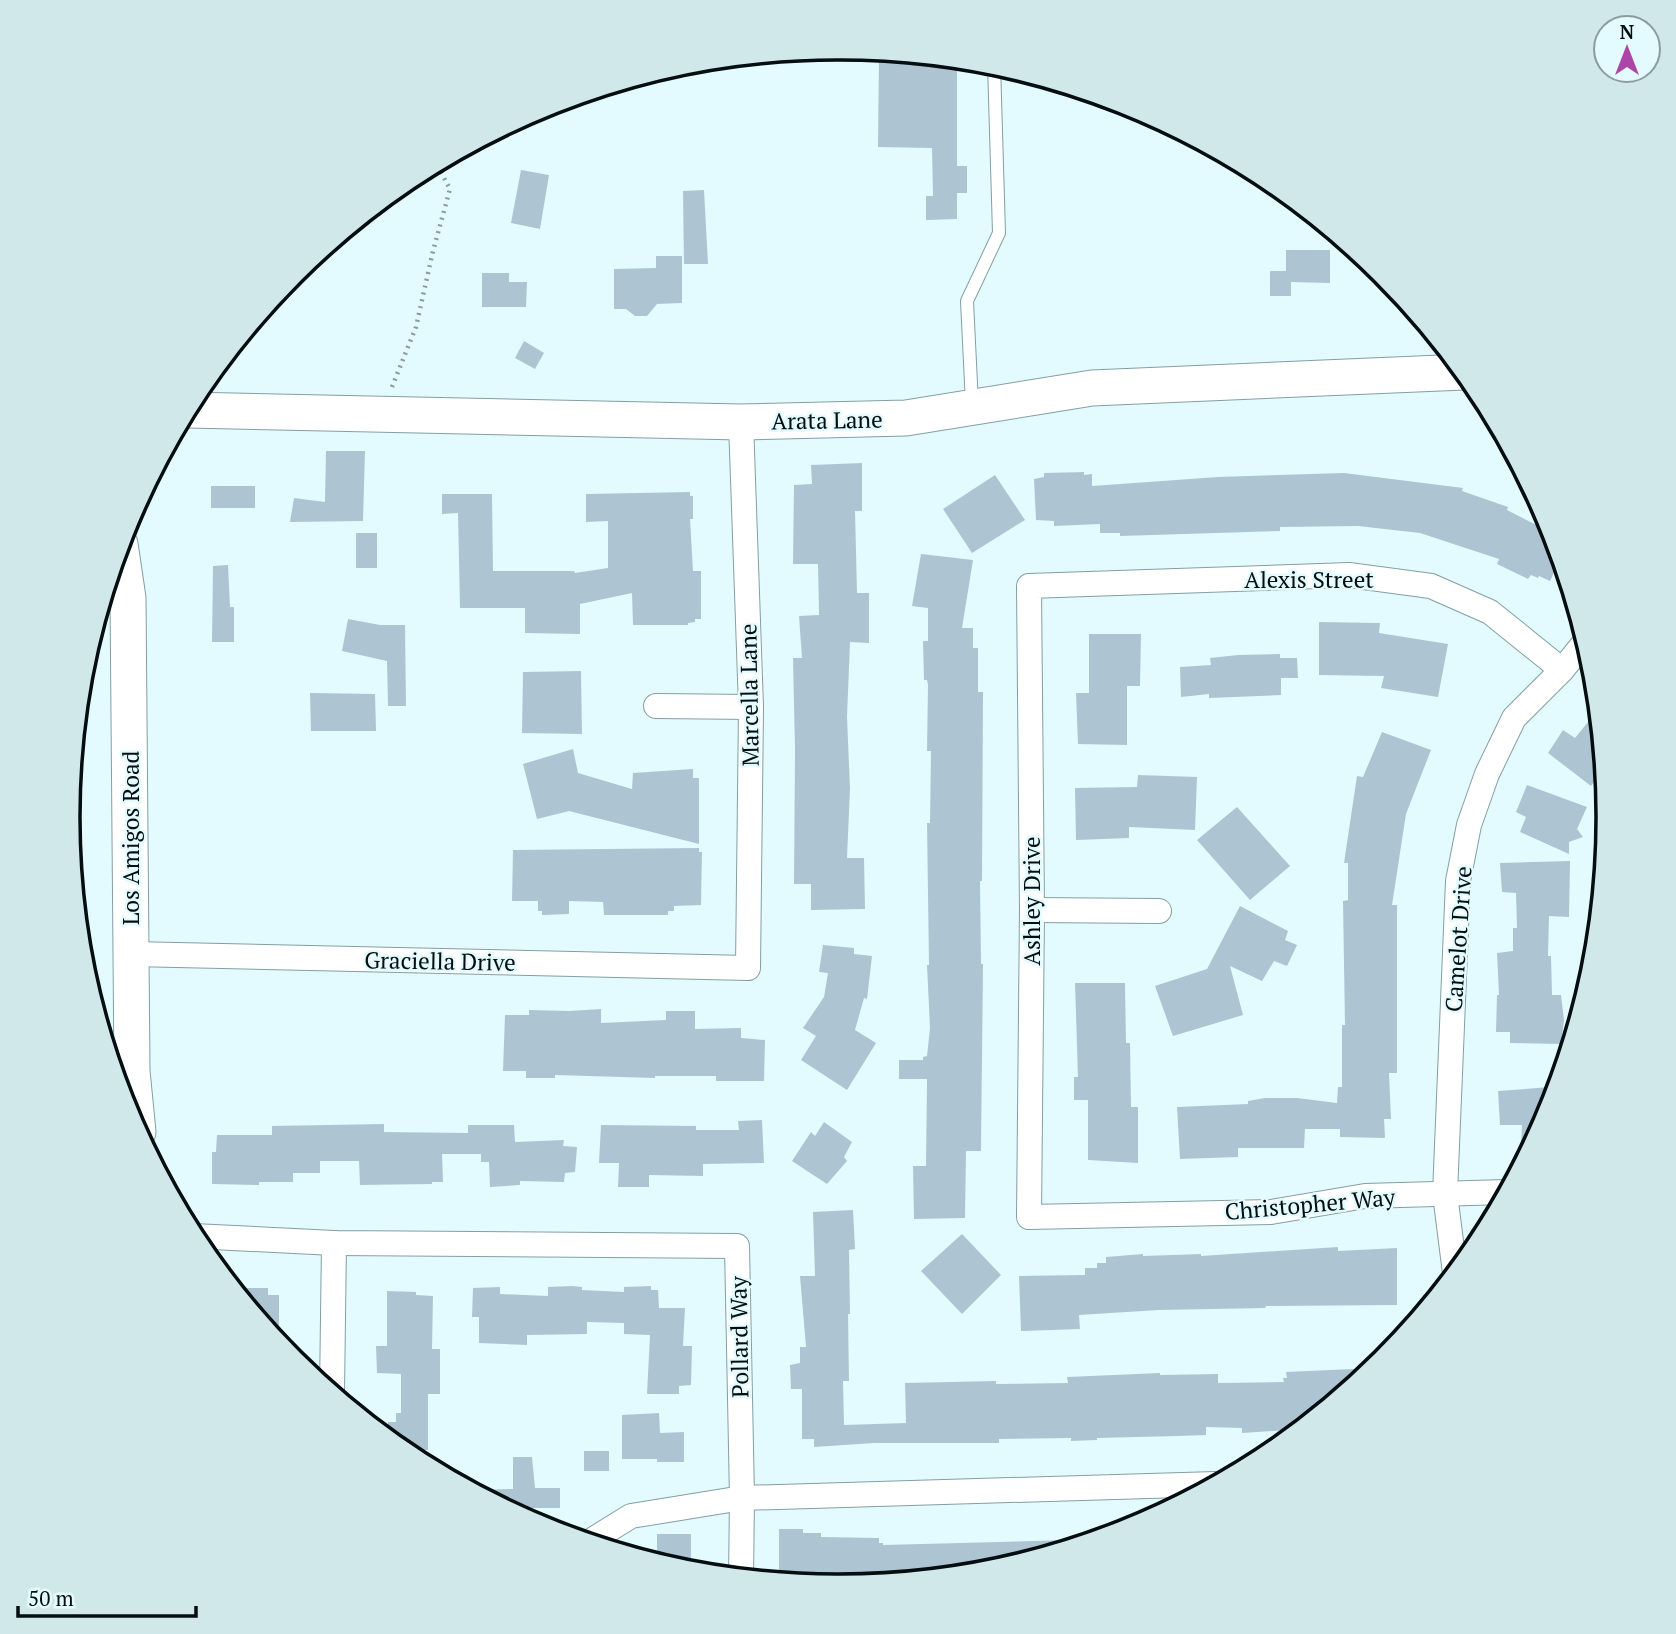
<svg xmlns="http://www.w3.org/2000/svg" width="1676" height="1634" font-family="'PT Serif',serif">
	<style>
		.building { fill: #adc5d2 }
		.lines { fill: none; stroke-linecap: round; stroke-linejoin: round }
		.lane-casing { stroke: #839fa3; stroke-width: 14 }
		.street-casing { stroke: #839fa3; stroke-width: 26 }
		.secondary-casing { stroke: #839fa3; stroke-width: 37 }
		.path { stroke: #8a9c9f; stroke-width: 4.5; stroke-dasharray: 2 5; stroke-linecap: butt }
		.lane { stroke: #fff; stroke-width: 12 }
		.street { stroke: #fff; stroke-width: 24 }
		.secondary { stroke: #fff; stroke-width: 35 }
		.labels { text-anchor: middle; dominant-baseline: central; stroke-width: 5; stroke-linejoin: round; paint-order: stroke }
		.street-label { font-size: 23px; fill: #040d0f; stroke: #e3fbfe }
		.rim { fill: none; stroke: #040d0f; stroke-width: 3.5 }
	</style>
	<rect width="100%" height="100%" fill="#e3fbfe"/>
	<g class="building">
		<polygon points="879,51 957,59 957,166 967,166 967,193 957,193 957,219 926,220 926,196 933,196 932,148 878,147"/>
		<polygon points="521,170 549,175 540,229 511,223"/>
		<polygon points="704,190 708,264 684,264 683,191"/>
		<polygon points="1286,250 1330,250 1330,283 1291,282 1291,296 1270,296 1270,271 1286,271"/>
		<polygon points="656,256 682,256 682,303 657,304 647,316 635,316 626,309 614,309 614,269 656,268"/>
		<polygon points="482,273 509,273 509,282 527,282 526,307 482,307"/>
		<polygon points="524,341 544,353 535,369 515,358"/>
		<polygon points="326,451 365,451 363,521 290,522 294,498 325,502"/>
		<polygon points="862,463 862,511 855,511 857,593 869,593 869,643 850,642 847,717 850,789 847,858 864,858 865,909 811,910 811,884 794,884 795,750 793,658 802,658 799,616 819,615 818,564 793,564 794,485 812,484 811,465"/>
		<polygon points="1084,472 1084,475 1092,474 1092,486 1218,477 1344,473 1463,488 1462,491 1508,507 1507,510 1552,533 1560,560 1550,581 1539,576 1538,578 1531,575 1528,579 1497,564 1499,559 1420,533 1358,526 1280,527 1280,531 1120,536 1120,533 1100,533 1100,524 1054,526 1054,521 1036,520 1034,479 1044,477 1044,473"/>
		<polygon points="995,475 1025,520 972,553 943,509"/>
		<rect x="211" y="486" width="44" height="22"/>
		<polygon points="690,492 690,496 693,496 693,519 690,519 693,571 701,571 701,619 695,619 695,622 688,623 688,625 633,625 632,593 580,604 580,634 525,633 525,608 460,608 458,513 442,514 442,494 492,494 493,571 574,571 575,573 608,568 608,521 586,522 586,494"/>
		<rect x="356" y="533" width="21" height="35"/>
		<polygon points="921,554 973,560 962,628 973,628 973,648 978,648 978,692 983,692 982,881 980,881 981,964 983,964 981,1151 966,1151 965,1218 914,1219 913,1166 926,1166 927,1079 899,1079 899,1060 923,1060 923,1057 927,1056 930,1028 927,965 929,965 927,823 930,823 931,751 927,751 928,685 927,680 924,680 923,641 928,641 928,608 912,606"/>
		<polygon points="228,565 230,607 234,607 234,642 212,642 213,566"/>
		<polygon points="348,619 380,625 405,625 406,706 388,706 387,661 342,651"/>
		<polygon points="1319,622 1380,623 1379,633 1448,644 1438,697 1381,688 1384,676 1319,675"/>
		<polygon points="1089,634 1141,634 1140,686 1127,686 1127,745 1078,744 1076,693 1089,693"/>
		<polygon points="1280,654 1280,658 1297,658 1298,678 1281,678 1281,695 1209,698 1209,694 1181,697 1180,667 1211,665 1210,658 1238,655"/>
		<polygon points="581,671 582,734 522,733 523,672"/>
		<polygon points="310,693 375,694 376,731 311,731"/>
		<polygon points="1597,711 1603,769 1591,786 1548,753 1563,730 1575,738"/>
		<polygon points="1382,732 1431,750 1406,814 1392,905 1397,905 1397,1073 1389,1073 1391,1119 1384,1119 1385,1138 1340,1137 1340,1129 1305,1129 1304,1148 1238,1148 1238,1157 1180,1159 1177,1107 1248,1104 1248,1101 1265,1098 1297,1098 1337,1103 1338,1087 1342,1087 1342,1025 1345,1025 1343,901 1348,900 1348,863 1344,863 1357,776 1363,777"/>
		<polygon points="573,749 578,773 632,789 633,773 693,769 693,778 699,778 699,844 569,811 537,819 523,764"/>
		<polygon points="1138,775 1197,777 1195,830 1129,827 1129,838 1076,840 1075,788 1137,787"/>
		<polygon points="1527,785 1587,807 1577,829 1583,837 1569,842 1569,854 1520,832 1526,817 1516,812"/>
		<polygon points="1237,807 1290,866 1250,900 1197,840"/>
		<polygon points="699,848 699,852 702,852 701,905 674,906 674,911 668,911 668,915 604,915 603,902 569,901 569,914 542,915 542,911 538,911 538,901 512,901 513,850"/>
		<polygon points="1570,861 1569,917 1549,916 1548,956 1551,956 1552,995 1561,995 1564,1020 1561,1044 1510,1043 1510,1032 1496,1032 1497,995 1499,995 1497,953 1513,951 1513,928 1517,928 1516,893 1502,892 1500,863"/>
		<polygon points="1240,906 1288,931 1285,940 1297,945 1287,966 1274,961 1262,981 1230,966 1243,1015 1173,1036 1155,986 1207,969"/>
		<polygon points="823,945 854,948 854,954 872,956 867,999 864,998 855,1030 876,1043 847,1090 801,1060 816,1036 803,1028 824,997 828,973 819,972"/>
		<polygon points="1075,983 1125,983 1126,1043 1130,1043 1131,1107 1138,1107 1138,1163 1088,1160 1088,1100 1074,1100 1074,1077 1078,1077"/>
		<polygon points="601,1009 601,1023 666,1020 666,1011 695,1011 695,1029 741,1028 741,1038 765,1040 764,1081 716,1081 716,1076 655,1076 655,1078 555,1075 555,1078 526,1078 526,1071 503,1071 505,1015 529,1015 529,1010 569,1011"/>
		<polygon points="1551,1087 1549,1112 1520,1166 1522,1125 1500,1125 1498,1091"/>
		<polygon points="762,1120 764,1163 703,1164 703,1176 649,1175 649,1187 618,1187 619,1163 599,1163 601,1125 696,1126 696,1130 739,1130 738,1121"/>
		<polygon points="824,1122 852,1142 844,1157 847,1161 827,1184 792,1161 811,1132 815,1136"/>
		<polygon points="384,1124 384,1132 468,1133 468,1125 514,1125 515,1142 564,1140 563,1146 577,1147 575,1172 565,1173 564,1182 520,1181 520,1185 490,1187 489,1162 481,1162 481,1154 442,1154 443,1182 432,1182 432,1184 360,1185 359,1161 320,1161 320,1173 293,1173 293,1182 259,1182 259,1185 212,1184 212,1152 216,1152 217,1135 272,1135 272,1126"/>
		<polygon points="853,1210 855,1249 849,1250 850,1314 848,1314 849,1381 843,1381 844,1425 906,1423 905,1383 996,1381 996,1384 1068,1383 1067,1377 1160,1373 1160,1375 1218,1374 1218,1383 1284,1382 1283,1378 1287,1378 1286,1372 1375,1368 1287,1439 1287,1430 1242,1433 1242,1428 1206,1427 1206,1435 1178,1436 1097,1438 1097,1440 1071,1441 1071,1438 999,1439 999,1443 874,1443 814,1447 814,1439 802,1439 802,1389 791,1389 790,1365 800,1363 800,1347 806,1347 800,1276 815,1276 813,1212"/>
		<polygon points="962,1234 1001,1275 962,1314 921,1271"/>
		<polygon points="1338,1247 1338,1251 1397,1248 1397,1305 1266,1306 1265,1308 1159,1310 1079,1315 1080,1329 1021,1331 1019,1276 1085,1275 1085,1268 1097,1268 1097,1263 1106,1263 1106,1257 1143,1254 1143,1256 1201,1254 1201,1256"/>
		<polygon points="572,1286 582,1287 582,1290 624,1292 624,1287 651,1286 651,1290 658,1290 659,1308 685,1308 683,1346 692,1346 691,1385 679,1386 679,1394 647,1394 650,1335 624,1334 624,1323 587,1322 587,1334 527,1335 527,1345 479,1343 479,1317 472,1317 473,1288 500,1287 500,1294 548,1296 548,1287"/>
		<polygon points="234,1288 268,1288 268,1295 279,1295 279,1343"/>
		<polygon points="387,1291 416,1292 416,1295 433,1296 432,1349 440,1349 440,1394 428,1394 428,1450 419,1451 419,1462 388,1439 388,1422 396,1422 396,1413 401,1413 401,1374 377,1373 376,1346 387,1346"/>
		<polygon points="659,1413 660,1433 684,1432 684,1462 657,1462 657,1459 622,1459 622,1415"/>
		<rect x="584" y="1451" width="25" height="20"/>
		<polygon points="513,1457 532,1457 535,1488 560,1488 560,1508 506,1508 472,1490 513,1489"/>
		<polygon points="779,1529 803,1529 803,1533 821,1533 821,1537 879,1538 879,1543 883,1543 883,1545 1071,1540 1072,1547 988,1572 856,1585 811,1584 779,1581"/>
		<polygon points="657,1534 691,1534 691,1561 682,1561 682,1570 657,1563"/>
	</g>
	<g class="lines">
		<defs>
			<polyline id="lane" points="972,404 967,301 999,233 994,64"/>
			<g id="street">
				<polyline points="656,706 751,707"/>
				<polyline points="1032,910 1159,911"/>
				<polyline points="131,954 748,968 751,707 741,422"/>
				<polyline points="1506,1192 1365,1196 1271,1212 1029,1217 1032,910 1029,586 1349,575 1431,586 1490,612 1562,670"/>
				<polyline points="193,1236 334,1243 737,1246 742,1498 741,1577"/>
				<polyline points="1455,1273 1445,1194 1458,881 1469,825 1487,774 1514,718 1562,670 1585,642"/>
				<polyline points="332,1392 334,1243"/>
				<polyline points="589,1542 631,1516 742,1498 1216,1484"/>
			</g>
			<g id="secondary">
				<polyline points="187,410 741,422 906,418 1092,388 1464,372"/>
				<polyline points="120,544 128,598 132,1071 138,1132"/>
			</g>
		</defs>
		<use href="#lane" class="lane-casing"/>
		<use href="#street" class="street-casing"/>
		<use href="#secondary" class="secondary-casing"/>
		<polyline class="path" points="392,387 416,327 433,251 450,189 436,163"/>
		<use href="#lane" class="lane"/>
		<use href="#street" class="street"/>
		<use href="#secondary" class="secondary"/>
	</g>
	<g class="labels">
		<g class="street-label">
			<text transform="translate(827 420) rotate(-1)">Arata Lane</text>
			<text x="1309" y="579">Alexis Street</text>
			<text transform="translate(749 695) rotate(-91)">Marcella Lane</text>
			<text transform="translate(130 838) rotate(-90)">Los Amigos Road</text>
			<text transform="translate(1031 901) rotate(-90)">Ashley Drive</text>
			<text transform="translate(1458 939) rotate(-86)">Camelot Drive</text>
			<text transform="translate(440 961) rotate(1)">Graciella Drive</text>
			<text transform="translate(1310 1204) rotate(-5)">Christopher Way</text>
			<text transform="translate(739 1337) rotate(-91)">Pollard Way</text>
		</g>
	</g>
	<path d="M0 0H1676V1634H0ZM837 60H839A757 757 0 0 1 1596 817V817A757 757 0 0 1 839 1574H837A757 757 0 0 1 80 817V817A757 757 0 0 1 837 60Z" fill="#d1e8eb" fill-rule="evenodd"/>
	<path class="rim" d="M837 60H839A757 757 0 0 1 1596 817V817A757 757 0 0 1 839 1574H837A757 757 0 0 1 80 817V817A757 757 0 0 1 837 60Z"/>
	<g transform="translate(1627 49)"><circle r="33" fill="#e3fbfe" stroke="#8a9c9e" stroke-width="2"/>
	<path d="M0-5L12 26L0 18L-12 26Z" fill="#ad44a7"/>
	<text y="-10" font-size="19" font-weight="bold" text-anchor="middle" fill="#040d0f">N</text>
	</g>
	<path d="M18 1606v10h178v-10" fill="none" stroke="#040d0f" stroke-width="3.5"/>
	<text x="28" y="1606" font-size="21" fill="#040d0f" stroke="#e3fbfe" stroke-width="5" paint-order="stroke">50 m</text>
</svg>
